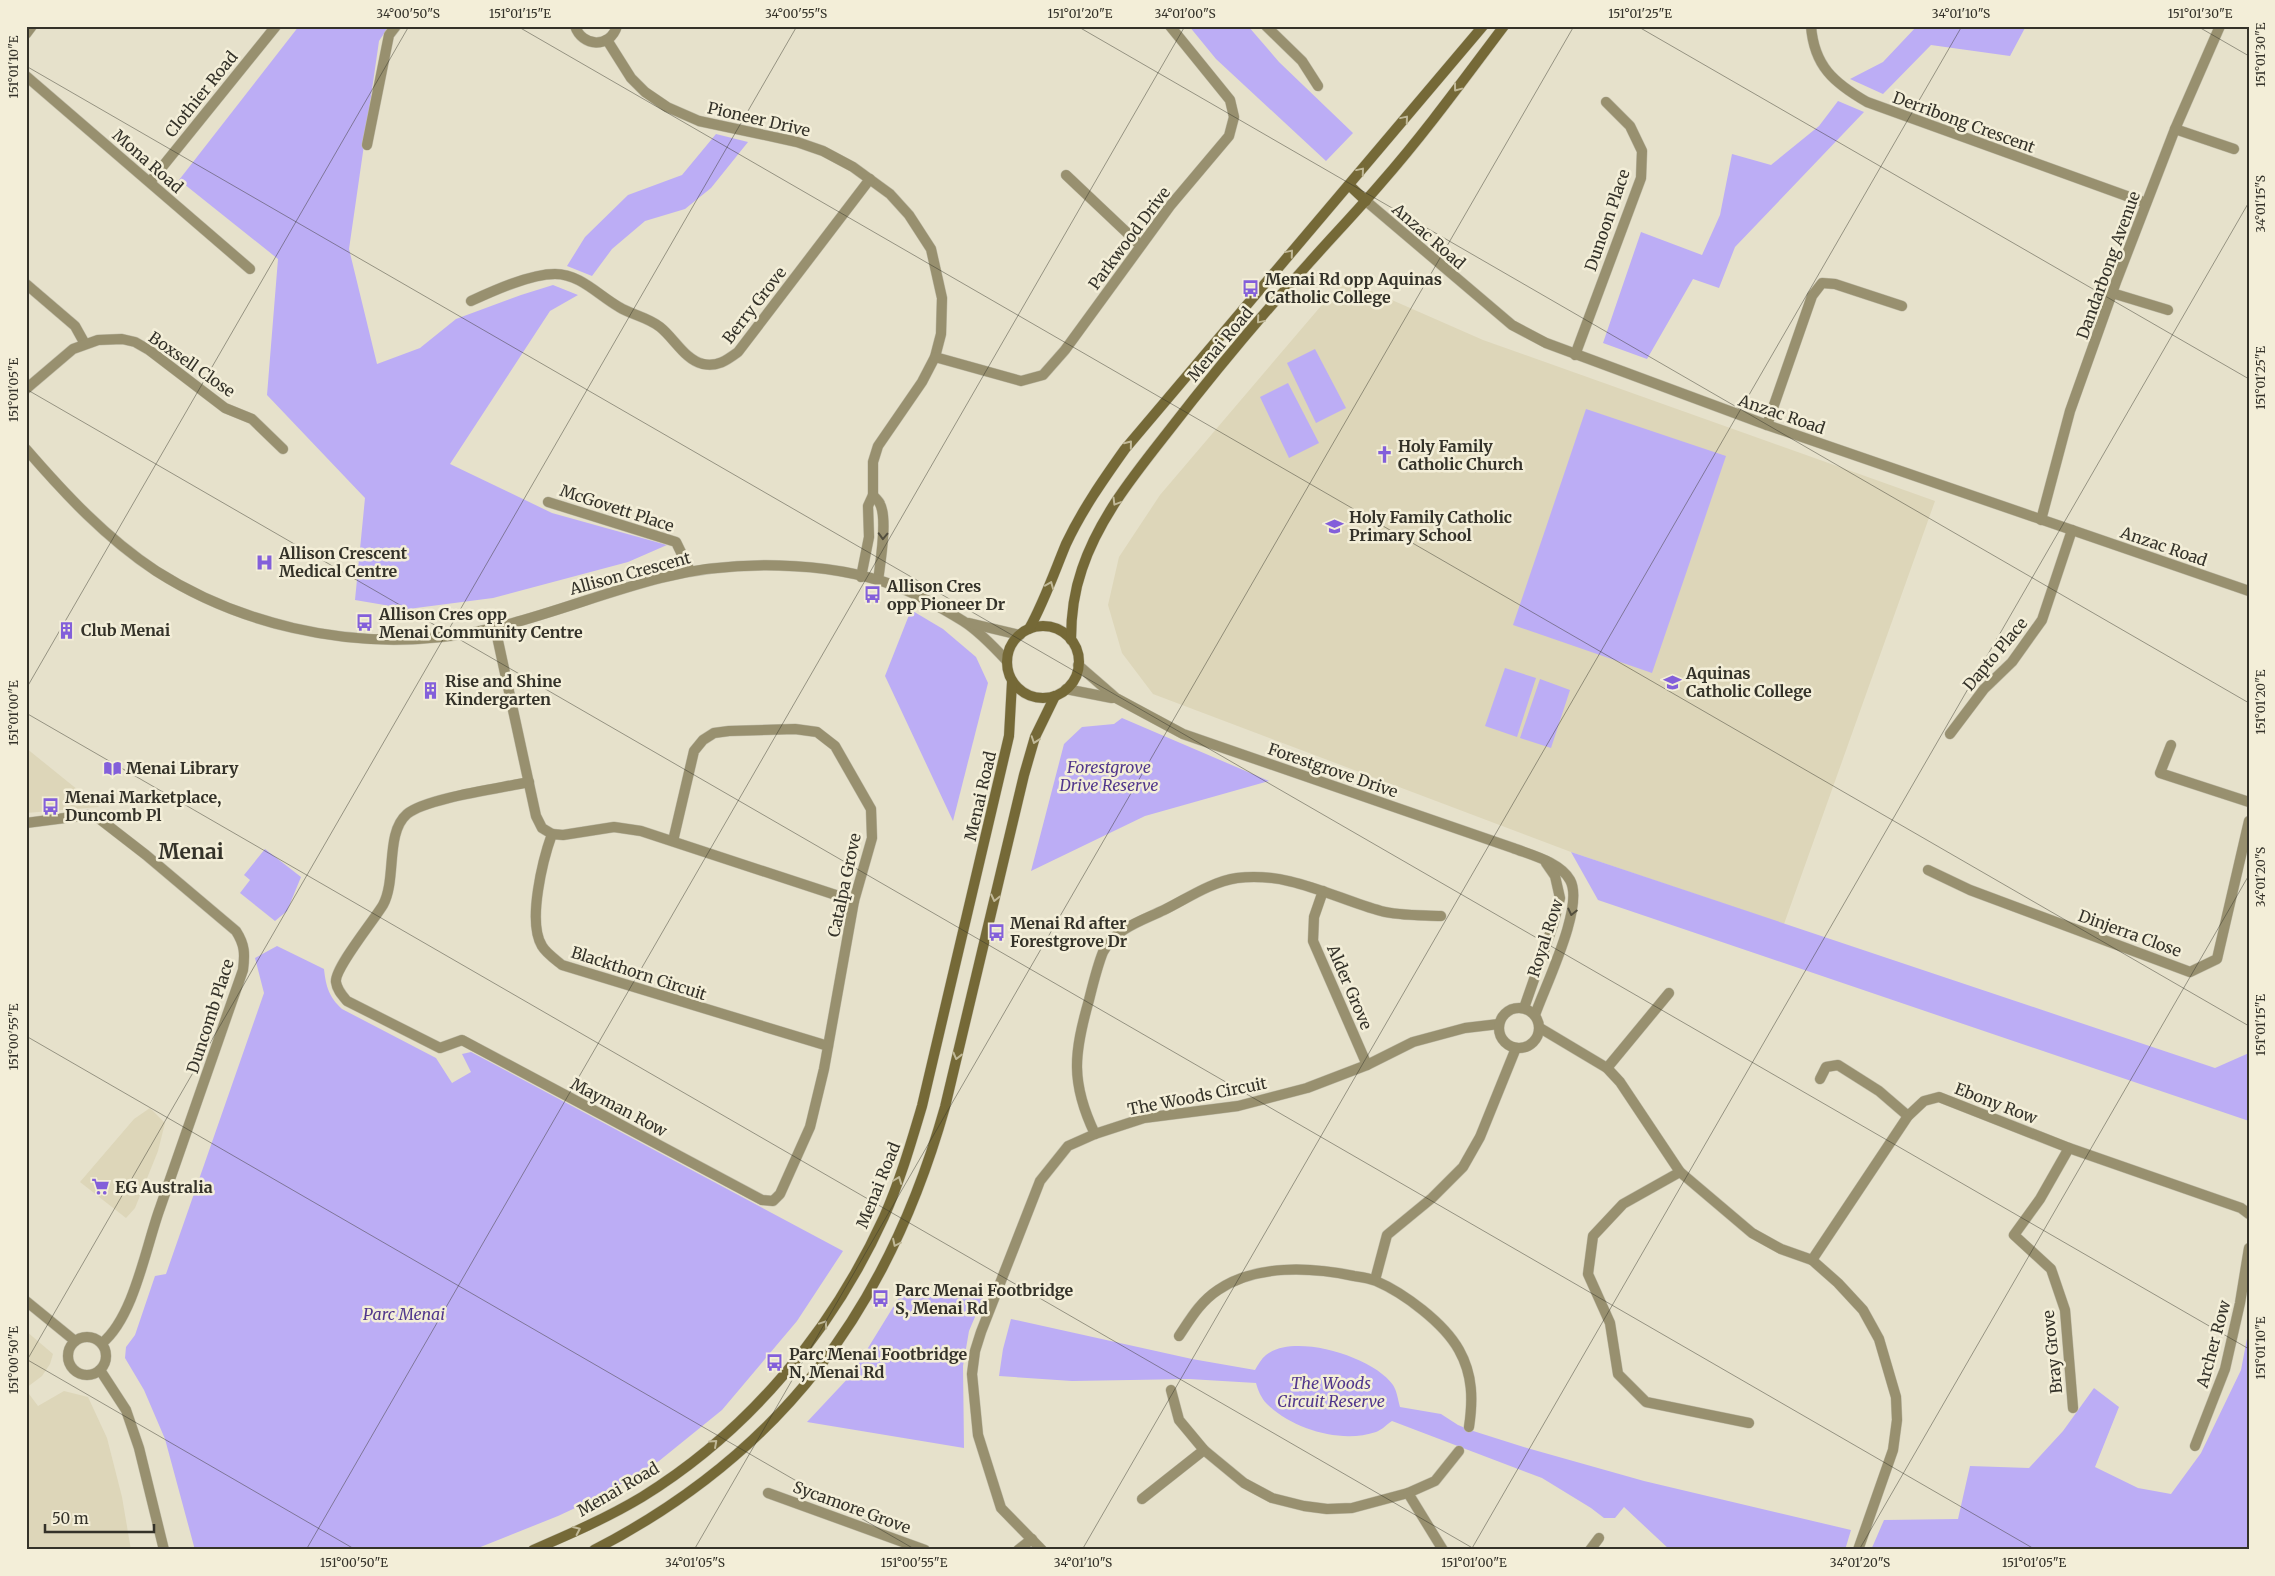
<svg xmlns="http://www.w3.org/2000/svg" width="2275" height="1576" font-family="Merriweather,serif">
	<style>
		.built { fill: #ddd6b9 }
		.green { fill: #bcadf5 }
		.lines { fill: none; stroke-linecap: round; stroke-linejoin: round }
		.minor-casing { stroke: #c2beab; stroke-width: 11 }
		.tertiary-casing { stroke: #c2beab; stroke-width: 11 }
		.secondary-casing { stroke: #c2beab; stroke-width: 11 }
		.minor { stroke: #98906f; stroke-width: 10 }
		.tertiary { stroke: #98906f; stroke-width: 10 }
		.secondary { stroke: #756937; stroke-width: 10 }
		.oneway { stroke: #c1b998 }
		.oneway2 { stroke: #524e3e }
		.ticks { fill: none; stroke: #343229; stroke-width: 1; stroke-opacity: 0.45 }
		.labels { text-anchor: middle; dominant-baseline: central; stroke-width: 5; stroke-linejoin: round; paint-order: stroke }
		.street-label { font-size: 16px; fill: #343229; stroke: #f3eed8 }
		.poi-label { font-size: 16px; font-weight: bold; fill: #343229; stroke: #f3eed8; text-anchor: start }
		.park-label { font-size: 16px; font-style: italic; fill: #51378c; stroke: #f3eed8 }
		.district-label { font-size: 21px; font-weight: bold; fill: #343229; stroke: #f3eed8 }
		.neatline { fill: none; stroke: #343229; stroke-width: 2 }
		.ticks-label { font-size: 12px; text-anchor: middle; fill: #343229 }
	</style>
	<rect width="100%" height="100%" fill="#e6e1cb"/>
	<g class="built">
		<polygon points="1344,279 1483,340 1935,501 1784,924 1571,852 1153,694 1122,653 1108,605 1119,557 1160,495"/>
		<polygon points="26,748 99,807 26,813"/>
		<polygon points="150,1108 165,1123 158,1151 135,1208 126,1218 80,1182 134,1119"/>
		<polygon points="26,1331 53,1354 50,1364 42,1376 26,1388"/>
		<polygon points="26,1390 38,1406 64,1391 88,1397 107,1438 122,1497 131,1550 26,1550"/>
	</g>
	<g class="green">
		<polygon points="299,26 389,26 379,41 349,249 377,364 420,348 456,319 521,295 553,285 578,295 550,311 450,464 552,513 667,545 628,562 493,598 408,609 355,600 365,498 267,395 278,259 179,180"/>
		<polygon points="1189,26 1248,26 1279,62 1353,133 1326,161 1216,59"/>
		<polygon points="1917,26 2026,26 2010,56 1931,45 1883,94 1850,79 1883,62"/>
		<polygon points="1838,101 1864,112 1735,247 1719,288 1693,279 1647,359 1603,343 1641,232 1702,255 1720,215 1732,154 1771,165 1819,126"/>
		<polygon points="716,134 748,142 711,188 685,209 645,221 612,249 592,276 567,266 585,237 628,195 682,175"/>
		<polygon points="1315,349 1346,408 1316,423 1287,363"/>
		<polygon points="1288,383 1319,443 1289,458 1260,397"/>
		<polygon points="1586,409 1726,456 1652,673 1513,625"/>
		<polygon points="911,610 943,629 976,657 988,683 953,821 885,676"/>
		<polygon points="1505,668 1536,678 1517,737 1485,726"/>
		<polygon points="1540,679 1570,690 1551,748 1520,738"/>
		<polygon points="1122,718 1269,781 1145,816 1031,871 1064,744 1082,727 1114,724"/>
		<polygon points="265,849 301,877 287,911 275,921 240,893 250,880 244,875"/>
		<polygon points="1571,852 2215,1068 2249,1053 2249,1121 1598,900"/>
		<path d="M277 946 324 969C326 987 329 997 342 1009L436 1058 452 1083 471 1072 462 1054 471 1052 843 1251 797 1321 722 1410 659 1461 601 1496 558 1516 473 1550H195L165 1439 144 1390 125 1358 126 1347 135 1335 155 1276 166 1274 264 993 255 958Z"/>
		<polygon points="903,1291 983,1298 969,1331 963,1366 964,1448 807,1422 852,1374"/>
		<path d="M1011 1319 1192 1359 1255 1370C1258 1365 1261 1359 1266 1355 1294 1332 1374 1357 1393 1385 1397 1391 1398 1400 1400 1407L1441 1414 1458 1425 1470 1430 1527 1448 1644 1481 1851 1530 1845 1550H1670L1624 1507 1615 1518H1604L1591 1508 1542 1478 1392 1421C1387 1424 1382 1430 1376 1432 1341 1444 1292 1429 1267 1404 1261 1398 1258 1390 1256 1383L1189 1379 1072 1381 999 1376 1003 1349Z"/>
		<polygon points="2249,1328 2249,1550 1871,1550 1884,1520 1958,1519 1970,1466 2029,1468 2063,1431 2094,1388 2119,1407 2095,1467 2138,1488 2171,1494 2201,1453 2241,1370"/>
	</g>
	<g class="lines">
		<defs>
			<g id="minor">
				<path d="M575 26C582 47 610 49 617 26"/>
				<polyline points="1266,26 1302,61 1318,86"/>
				<path d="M1811 26C1814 66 1834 83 1867 102L2146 203"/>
				<polyline points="26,34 32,26"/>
				<polyline points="607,40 631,78 645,92 667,107 699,121 797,142 823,151 853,167 890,194 909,215 931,249 942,298 941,334 935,357 922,382 878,446 873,462 873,495 868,506 869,537 861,577"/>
				<polyline points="26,76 250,269"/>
				<polyline points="2175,129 2234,149"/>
				<polyline points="367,145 389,35 396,26"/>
				<polyline points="1066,175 1140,245"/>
				<polyline points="150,182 276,26"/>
				<polyline points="1366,201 1512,325 1546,343 1767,425 2249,591"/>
				<polyline points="26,284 75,326 85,344"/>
				<polyline points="2112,293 2168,310"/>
				<path d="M471 301C493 291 530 274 555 274 580 274 598 295 619 307 632 315 647 317 660 327 674 338 685 360 703 364 718 367 727 360 738 352L870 179"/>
				<polyline points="1575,355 1641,178 1642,151 1630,126 1606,102"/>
				<polyline points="935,357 1021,381 1043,375 1065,350 1170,206 1229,136 1234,117 1230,100 1170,26"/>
				<polyline points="26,389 73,349 98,340 122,339 135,342 149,350 225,408 252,419 283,449"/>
				<polyline points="1767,425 1812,296 1822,283 1835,284 1902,306"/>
				<path d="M873 495C875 498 879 501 880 504 888 519 880 564 878 581"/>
				<polyline points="548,502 676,542 690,571"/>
				<polyline points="2041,520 2070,411 2116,282 2175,129 2220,26"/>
				<polyline points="495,627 536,816 542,828 552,834"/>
				<polyline points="1950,734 1984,689 2012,662 2042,620 2072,530"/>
				<polyline points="2171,745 2160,773 2249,802"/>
				<path d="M529 782C502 788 426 798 407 814 385 833 397 879 383 905 374 920 334 969 336 982 337 990 342 995 347 1001L440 1048 462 1040 762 1200 773 1201 780 1194 810 1127 824 1069 854 901 872 838 871 809 835 746 817 732 795 729 729 731 714 733 703 740 694 751 673 841"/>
				<path d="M26 823 88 815 97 817 146 855 236 931C245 945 245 954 243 970 215 1049 188 1128 160 1208 146 1246 134 1317 102 1343"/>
				<polyline points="1928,870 1970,890 2190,972 2217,959 2249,821"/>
				<polyline points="1323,891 1314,917 1313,941 1367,1065"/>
				<polyline points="1540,1028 1607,1068 1620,1082 1680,1172 1752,1233 1781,1249 1812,1260 1838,1283 1863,1310 1879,1339 1896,1397 1897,1420 1893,1450 1858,1550"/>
				<path d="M828 1046 562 965C556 960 546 953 542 946 527 922 543 859 552 834L563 835 614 827 641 831 854 901"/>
				<polyline points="1607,1068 1669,993"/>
				<polyline points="1820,1079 1826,1067 1838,1065 1879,1091 1908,1116"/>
				<path d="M1095 1134C1070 1082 1074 1053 1089 1000 1093 984 1097 967 1103 952 1116 928 1141 921 1164 910 1188 898 1211 882 1237 878 1288 871 1334 898 1381 911 1399 916 1422 915 1441 916"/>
				<polyline points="2069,1148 2040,1199 2014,1235 2051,1269 2065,1310 2073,1408"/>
				<polyline points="1680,1172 1623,1204 1593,1236 1588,1274 1610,1323 1618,1374 1646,1402 1749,1423"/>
				<polyline points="1812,1260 1908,1116 1924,1101 1939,1097 2069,1148 2241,1208 2249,1214"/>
				<polyline points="1375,1280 1387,1235 1432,1198 1463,1167 1480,1137 1516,1048"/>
				<path d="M1179 1336C1191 1318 1200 1302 1218 1290 1256 1264 1311 1267 1354 1276 1361 1277 1369 1278 1376 1281 1404 1293 1444 1323 1459 1350 1473 1375 1473 1400 1469 1427"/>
				<polyline points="1171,1390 1179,1420 1204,1450 1244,1483 1272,1498 1304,1506 1327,1509 1352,1508 1408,1493 1435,1481 1459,1451"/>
				<polyline points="2195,1446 2225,1369 2240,1303 2249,1248"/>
				<polyline points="768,1493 925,1550"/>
				<polyline points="1408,1493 1443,1550"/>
				<polyline points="1142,1499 1204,1450"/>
				<polyline points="1018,1550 1032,1539"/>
				<polyline points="1042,1550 1001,1508 978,1435 972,1374 975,1351 981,1332 1040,1181 1068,1146 1095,1134 1144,1118 1238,1106 1307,1088 1367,1065 1413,1042 1465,1028 1499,1024"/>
				<polyline points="1590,1550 1599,1538"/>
			</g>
			<g id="tertiary">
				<path d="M26 449C65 494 106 538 156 571 239 624 344 648 441 637 514 630 589 596 661 578 732 560 826 560 896 586 919 595 942 608 963 621 979 631 994 647 1007 661"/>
				<polyline points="969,623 1020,635"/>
				<path d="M1078 665 1116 698 1183 734 1513 848C1531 855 1560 862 1570 880 1585 906 1545 986 1535 1015"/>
				<polyline points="1066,689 1112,698"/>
				<circle cx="1519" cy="1028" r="20"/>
				<polyline points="1524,1008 1553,925 1560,898 1555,876 1546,863"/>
				<polyline points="26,1301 75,1341"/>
				<circle cx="87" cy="1356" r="19"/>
				<polyline points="100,1370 126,1410 139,1448 164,1550"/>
			</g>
			<g id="secondary">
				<polyline points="1349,185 1366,201"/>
				<circle cx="1043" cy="662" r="36"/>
				<path d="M1029 629C1044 602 1054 573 1066 544 1082 510 1103 480 1125 449L1483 26"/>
				<path d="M1071 640C1071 616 1074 592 1082 569 1099 518 1134 475 1167 433 1212 375 1260 317 1309 263 1333 236 1358 210 1381 183 1425 133 1464 79 1504 26"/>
				<path d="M533 1550C570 1534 607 1518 642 1497 749 1431 832 1331 884 1217 900 1181 911 1143 922 1106L1009 736 1012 682"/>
				<path d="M594 1550C782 1453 888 1309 945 1107L1024 775 1035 737 1055 696"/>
			</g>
		</defs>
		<use href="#minor" class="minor-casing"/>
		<use href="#tertiary" class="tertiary-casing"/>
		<use href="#secondary" class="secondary-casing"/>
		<use href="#minor" class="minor"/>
		<use href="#tertiary" class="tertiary"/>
		<use href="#secondary" class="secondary"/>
	</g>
	<defs><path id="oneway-chevron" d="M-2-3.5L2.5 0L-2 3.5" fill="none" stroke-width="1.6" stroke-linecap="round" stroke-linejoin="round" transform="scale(1.25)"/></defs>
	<g class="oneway">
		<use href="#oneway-chevron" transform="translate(1457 88) rotate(127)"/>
		<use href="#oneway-chevron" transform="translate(1405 119) rotate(-50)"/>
		<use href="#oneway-chevron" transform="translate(1361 171) rotate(-50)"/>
		<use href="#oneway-chevron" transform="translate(1290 253) rotate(-50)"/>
		<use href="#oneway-chevron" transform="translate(1260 320) rotate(130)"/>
		<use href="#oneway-chevron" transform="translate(1129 444) rotate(-51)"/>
		<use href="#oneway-chevron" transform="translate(1116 502) rotate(121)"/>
		<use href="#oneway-chevron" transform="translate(1050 585) rotate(-68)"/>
		<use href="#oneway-chevron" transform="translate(1035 740) rotate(109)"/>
		<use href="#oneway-chevron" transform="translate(995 898) rotate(103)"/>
		<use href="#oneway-chevron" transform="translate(957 1056) rotate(104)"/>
		<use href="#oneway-chevron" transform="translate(898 1180) rotate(-69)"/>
		<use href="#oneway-chevron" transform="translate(896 1243) rotate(116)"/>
		<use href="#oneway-chevron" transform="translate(824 1324) rotate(-56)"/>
		<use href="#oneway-chevron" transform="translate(714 1443) rotate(-42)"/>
		<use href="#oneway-chevron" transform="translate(577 1530) rotate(-25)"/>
	</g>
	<g class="oneway2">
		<use href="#oneway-chevron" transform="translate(883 536) rotate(92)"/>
		<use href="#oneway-chevron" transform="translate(1572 912) rotate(103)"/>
	</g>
	<path class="ticks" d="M517 26 2249 1026M1077 26 2249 703M1637 26 2249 379M2197 26 2249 56M26 66 2249 1349M26 389 2036 1550M26 689 409 26M26 713 1476 1550M26 1036 916 1550M26 1359 356 1550M26 1362 797 26M306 1550 1185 26M694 1550 1574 26M1082 1550 1962 26M1471 1550 2249 202M1859 1550 2249 875M2247 1550 2249 1547"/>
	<defs>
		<symbol id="bus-bare" viewBox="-9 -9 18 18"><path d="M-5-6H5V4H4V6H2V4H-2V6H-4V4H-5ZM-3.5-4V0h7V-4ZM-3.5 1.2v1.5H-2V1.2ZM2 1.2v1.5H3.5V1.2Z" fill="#835fda" stroke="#f3eed8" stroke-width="2.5" paint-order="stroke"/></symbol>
		<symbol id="church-bare" viewBox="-9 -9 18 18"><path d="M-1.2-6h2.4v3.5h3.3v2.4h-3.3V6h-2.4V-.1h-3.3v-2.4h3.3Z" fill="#835fda" stroke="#f3eed8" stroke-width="2.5" paint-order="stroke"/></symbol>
		<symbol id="school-bare" viewBox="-9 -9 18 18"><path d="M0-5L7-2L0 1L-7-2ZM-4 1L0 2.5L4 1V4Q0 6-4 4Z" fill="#835fda" stroke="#f3eed8" stroke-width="2.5" paint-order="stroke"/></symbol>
		<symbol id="hospital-bare" viewBox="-9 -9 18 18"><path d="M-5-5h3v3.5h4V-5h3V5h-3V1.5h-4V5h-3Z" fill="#835fda" stroke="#f3eed8" stroke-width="2.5" paint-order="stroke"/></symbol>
		<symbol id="building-bare" viewBox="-9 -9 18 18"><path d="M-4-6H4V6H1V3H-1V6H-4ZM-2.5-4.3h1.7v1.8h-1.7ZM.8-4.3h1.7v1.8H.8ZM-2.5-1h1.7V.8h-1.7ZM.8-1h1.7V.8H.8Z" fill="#835fda" stroke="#f3eed8" stroke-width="2.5" paint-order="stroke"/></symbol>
		<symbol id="library-bare" viewBox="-9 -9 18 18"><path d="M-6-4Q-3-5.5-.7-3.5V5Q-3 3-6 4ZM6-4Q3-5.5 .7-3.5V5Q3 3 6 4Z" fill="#835fda" stroke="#f3eed8" stroke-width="2.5" paint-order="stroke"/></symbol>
		<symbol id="supermarket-bare" viewBox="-9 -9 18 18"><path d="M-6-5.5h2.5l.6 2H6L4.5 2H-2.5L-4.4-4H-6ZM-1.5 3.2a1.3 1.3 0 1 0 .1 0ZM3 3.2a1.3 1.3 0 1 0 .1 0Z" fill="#835fda" stroke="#f3eed8" stroke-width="2.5" paint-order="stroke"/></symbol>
	</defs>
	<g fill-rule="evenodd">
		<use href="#bus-bare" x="1238" y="276" width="25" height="25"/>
		<use href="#church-bare" x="1372" y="442" width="25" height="25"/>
		<use href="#school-bare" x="1322" y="514" width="25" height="25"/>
		<use href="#hospital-bare" x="252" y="550" width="25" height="25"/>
		<use href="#bus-bare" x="860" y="582" width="25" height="25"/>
		<use href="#bus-bare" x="352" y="610" width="25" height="25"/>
		<use href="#building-bare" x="54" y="618" width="25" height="25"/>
		<use href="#school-bare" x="1660" y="670" width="25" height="25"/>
		<use href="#building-bare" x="418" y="678" width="25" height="25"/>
		<use href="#library-bare" x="100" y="756" width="25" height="25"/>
		<use href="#bus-bare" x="38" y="794" width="25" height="25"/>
		<use href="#bus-bare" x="984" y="920" width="25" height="25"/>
		<use href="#supermarket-bare" x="88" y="1174" width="25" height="25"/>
		<use href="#bus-bare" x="868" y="1286" width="25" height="25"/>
		<use href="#bus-bare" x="762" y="1350" width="25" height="25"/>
	</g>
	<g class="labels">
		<g class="street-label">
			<text transform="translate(201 94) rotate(-51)">Clothier Road</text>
			<text transform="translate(759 119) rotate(13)">Pioneer Drive</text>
			<text transform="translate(1964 122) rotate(20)">Derribong Crescent</text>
			<text transform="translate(148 161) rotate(41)">Mona Road</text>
			<text transform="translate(1607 220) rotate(-71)">Dunoon Place</text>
			<text transform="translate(1429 236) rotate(41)">Anzac Road</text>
			<text transform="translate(1129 238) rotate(-53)">Parkwood Drive</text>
			<text transform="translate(2108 265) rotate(-70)">Dandarbong Avenue</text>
			<text transform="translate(754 305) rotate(-52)">Berry Grove</text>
			<text transform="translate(1220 344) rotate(-50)">Menai Road</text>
			<text transform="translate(192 364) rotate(35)">Boxsell Close</text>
			<text transform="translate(1782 414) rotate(19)">Anzac Road</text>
			<text transform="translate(617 508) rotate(18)">McGovett Place</text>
			<text transform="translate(2164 546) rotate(19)">Anzac Road</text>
			<text transform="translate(630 573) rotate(-15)">Allison Crescent</text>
			<text transform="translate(1995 654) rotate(-50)">Dapto Place</text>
			<text transform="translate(1333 770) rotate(19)">Forestgrove Drive</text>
			<text transform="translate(980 796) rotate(-77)">Menai Road</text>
			<text transform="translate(844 885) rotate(-78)">Catalpa Grove</text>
			<text transform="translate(2130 933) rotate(20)">Dinjerra Close</text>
			<text transform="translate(1545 938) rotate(-72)">Royal Row</text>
			<text transform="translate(639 973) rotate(18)">Blackthorn Circuit</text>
			<text transform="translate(1350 987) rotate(67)">Alder Grove</text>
			<text transform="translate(210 1016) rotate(-72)">Duncomb Place</text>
			<text transform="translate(1197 1096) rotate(-11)">The Woods Circuit</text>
			<text transform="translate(1996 1103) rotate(21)">Ebony Row</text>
			<text transform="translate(619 1107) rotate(28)">Mayman Row</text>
			<text transform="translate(878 1185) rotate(-68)">Menai Road</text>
			<text transform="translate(2213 1344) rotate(-75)">Archer Row</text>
			<text transform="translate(2052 1352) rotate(-96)">Bray Grove</text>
			<text transform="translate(618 1489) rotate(-30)">Menai Road</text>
			<text transform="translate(852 1507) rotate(20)">Sycamore Grove</text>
		</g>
		<g class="poi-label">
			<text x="1265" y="279">Menai Rd opp Aquinas<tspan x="1265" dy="18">Catholic College</tspan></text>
			<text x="1398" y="446">Holy Family<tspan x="1398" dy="18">Catholic Church</tspan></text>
			<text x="1349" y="517">Holy Family Catholic<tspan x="1349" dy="18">Primary School</tspan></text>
			<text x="279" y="553">Allison Crescent<tspan x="279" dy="18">Medical Centre</tspan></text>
			<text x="887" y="586">Allison Cres<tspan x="887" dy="18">opp Pioneer Dr</tspan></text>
			<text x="379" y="614">Allison Cres opp<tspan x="379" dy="18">Menai Community Centre</tspan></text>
			<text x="81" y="630">Club Menai</text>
			<text x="1686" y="673">Aquinas<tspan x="1686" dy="18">Catholic College</tspan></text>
			<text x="445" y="681">Rise and Shine<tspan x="445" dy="18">Kindergarten</tspan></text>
			<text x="126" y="768">Menai Library</text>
			<text x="65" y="797">Menai Marketplace,<tspan x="65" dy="18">Duncomb Pl</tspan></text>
			<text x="1010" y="923">Menai Rd after<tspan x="1010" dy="18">Forestgrove Dr</tspan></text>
			<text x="115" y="1187">EG Australia</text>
			<text x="895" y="1290">Parc Menai Footbridge<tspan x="895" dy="18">S, Menai Rd</tspan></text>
			<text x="789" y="1354">Parc Menai Footbridge<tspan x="789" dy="18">N, Menai Rd</tspan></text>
		</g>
		<g class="park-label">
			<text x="1109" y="767">Forestgrove<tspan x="1109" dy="18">Drive Reserve</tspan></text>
			<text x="404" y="1314">Parc Menai</text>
			<text x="1331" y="1383">The Woods<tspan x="1331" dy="18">Circuit Reserve</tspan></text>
		</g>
		<g class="district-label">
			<text x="191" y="851">Menai</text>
		</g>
	</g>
	<rect width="2275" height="1576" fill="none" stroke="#f3eed8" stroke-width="55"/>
	<path d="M45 1524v8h109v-8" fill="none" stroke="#343229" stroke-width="2.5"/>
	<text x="52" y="1524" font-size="15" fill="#343229" stroke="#f3eed8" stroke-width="4" paint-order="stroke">50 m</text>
	<rect x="28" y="28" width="2220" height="1520" class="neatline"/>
	<g class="ticks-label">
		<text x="408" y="18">34°00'50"S</text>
		<text x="520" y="18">151°01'15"E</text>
		<text x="796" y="18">34°00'55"S</text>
		<text x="1080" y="18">151°01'20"E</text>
		<text x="1185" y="18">34°01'00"S</text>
		<text x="1640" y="18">151°01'25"E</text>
		<text x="1961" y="18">34°01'10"S</text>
		<text x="2200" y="18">151°01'30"E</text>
		<text transform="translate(2261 55) rotate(-90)" y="4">151°01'30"E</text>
		<text transform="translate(14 67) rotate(-90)" y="4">151°01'10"E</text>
		<text transform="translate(2261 204) rotate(-90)" y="4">34°01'15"S</text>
		<text transform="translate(2261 378) rotate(-90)" y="4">151°01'25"E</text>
		<text transform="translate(14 390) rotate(-90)" y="4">151°01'05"E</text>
		<text transform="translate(2261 702) rotate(-90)" y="4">151°01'20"E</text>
		<text transform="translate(14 713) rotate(-90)" y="4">151°01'00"E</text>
		<text transform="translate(2261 877) rotate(-90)" y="4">34°01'20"S</text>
		<text transform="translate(2261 1025) rotate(-90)" y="4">151°01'15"E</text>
		<text transform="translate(14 1037) rotate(-90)" y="4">151°00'55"E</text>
		<text transform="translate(2261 1348) rotate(-90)" y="4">151°01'10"E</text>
		<text transform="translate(14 1360) rotate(-90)" y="4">151°00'50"E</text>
		<text x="354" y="1567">151°00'50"E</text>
		<text x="695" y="1567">34°01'05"S</text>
		<text x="914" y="1567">151°00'55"E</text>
		<text x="1083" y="1567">34°01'10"S</text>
		<text x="1474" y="1567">151°01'00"E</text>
		<text x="1860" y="1567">34°01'20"S</text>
		<text x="2034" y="1567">151°01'05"E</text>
	</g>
</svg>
